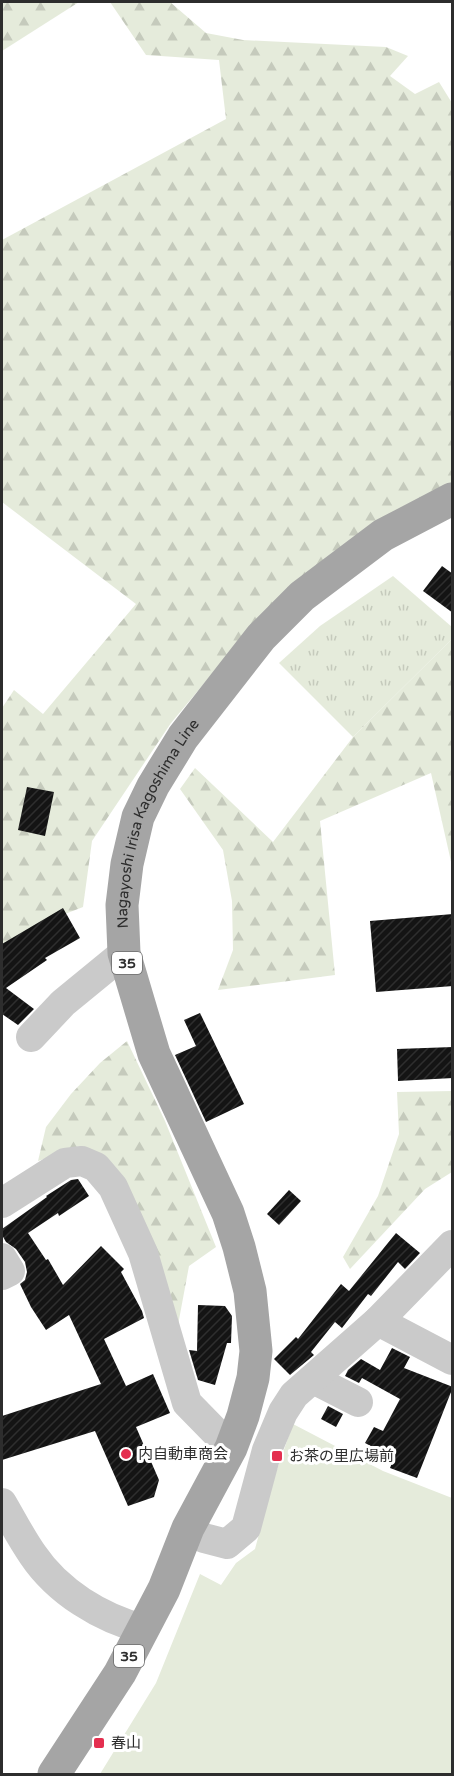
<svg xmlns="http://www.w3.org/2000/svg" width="454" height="1776" font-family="'Varela Round','Noto Sans JP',sans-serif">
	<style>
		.grass { fill: url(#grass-tufts) }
		.forest { fill: url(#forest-firs) }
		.park { fill: #e5ebdb }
		.building { fill: url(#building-hatch) }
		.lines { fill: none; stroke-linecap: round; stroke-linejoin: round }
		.minor { stroke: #cacaca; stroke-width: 30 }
		.major { stroke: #a5a5a5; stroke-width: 33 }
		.poi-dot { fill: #e42f4f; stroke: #fff; stroke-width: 2 }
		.labels { text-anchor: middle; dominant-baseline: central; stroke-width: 6; stroke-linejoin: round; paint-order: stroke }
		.shield { fill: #fff; stroke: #6c6c6c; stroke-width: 1.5 }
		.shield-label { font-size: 14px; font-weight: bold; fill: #2d2d2d }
		.street-label { font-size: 15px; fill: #2d2d2d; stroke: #fff }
		.poi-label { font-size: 15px; fill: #2d2d2d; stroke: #fff; text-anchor: start }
	</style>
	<defs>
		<pattern id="grass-tufts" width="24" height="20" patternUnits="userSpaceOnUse" patternTransform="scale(1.5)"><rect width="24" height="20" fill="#e5ebdb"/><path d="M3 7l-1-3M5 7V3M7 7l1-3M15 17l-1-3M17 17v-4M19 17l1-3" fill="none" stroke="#c5cabc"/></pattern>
		<pattern id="forest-firs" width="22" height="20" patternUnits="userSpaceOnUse" patternTransform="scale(1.5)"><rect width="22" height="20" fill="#e5ebdb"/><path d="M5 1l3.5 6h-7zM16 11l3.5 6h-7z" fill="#c5cabc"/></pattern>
		<pattern id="building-hatch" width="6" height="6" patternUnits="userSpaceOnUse" patternTransform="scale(1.5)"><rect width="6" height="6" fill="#141414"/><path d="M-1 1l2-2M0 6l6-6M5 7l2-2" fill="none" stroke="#2e2e2e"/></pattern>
	</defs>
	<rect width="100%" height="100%" fill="#fff"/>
	<polygon class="grass" points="393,576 452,627 452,639 353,737 279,663 320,626"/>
	<g class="forest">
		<polygon points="2,2 79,2 2,51"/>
		<polygon points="110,2 170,2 206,33 243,40 386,47 408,56 390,76 415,94 439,82 452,103 452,483 263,613 171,723 92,841 83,907 29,928 2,950 2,708 14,690 43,714 136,604 2,502 2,240 226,119 219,60 146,55"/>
		<polygon points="452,639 452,866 431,773 320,821 335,975 218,990 233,950 232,901 223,850 180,789 195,768 273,842 353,737"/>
		<polygon points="127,1041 165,1121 216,1247 189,1266 176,1336 154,1265 68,1151 38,1161 46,1127 71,1094 100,1063"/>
		<polygon points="452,1091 452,1172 425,1189 350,1269 343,1257 378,1196 399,1134 397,1092"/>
	</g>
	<polygon class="park" points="293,1424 383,1471 452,1498 452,1774 100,1774 156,1683 200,1574 221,1585 236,1563 255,1549 275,1475"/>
	<g class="building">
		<polygon points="442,566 453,574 453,613 423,591"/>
		<polygon points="27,787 54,792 45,836 18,830"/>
		<polygon points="63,908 80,938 45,958 47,960 6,988 34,1009 18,1025 2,1014 2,944"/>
		<polygon points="453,914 453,986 376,992 370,921"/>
		<polygon points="200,1013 244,1104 206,1122 175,1055 196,1046 184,1020"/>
		<polygon points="453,1047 453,1078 398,1081 397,1049"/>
		<polygon points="78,1179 89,1196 59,1216 58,1213 28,1233 46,1260 48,1259 63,1285 101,1246 124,1269 121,1272 142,1311 144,1318 104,1339 126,1386 153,1374 170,1413 136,1427 159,1480 154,1497 128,1506 95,1431 2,1460 2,1416 101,1384 69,1315 46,1330 31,1307 20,1284 25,1280 27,1272 25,1262 16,1249 6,1242 2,1235 2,1229 47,1197 46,1196 71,1180"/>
		<polygon points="289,1190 301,1201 279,1225 267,1214"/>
		<polygon points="396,1233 420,1253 405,1269 398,1262 371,1296 368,1294 342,1328 335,1322 311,1352 314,1355 290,1375 274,1359 296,1337 298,1339 341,1284 349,1291"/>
		<polygon points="198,1305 225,1306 232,1316 231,1343 227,1343 215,1385 198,1380 189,1350 197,1351"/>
		<polygon points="392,1348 410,1357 404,1368 453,1387 417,1478 390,1468 394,1458 365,1443 374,1427 383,1431 400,1399 362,1378 359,1383 345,1376 348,1370 361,1359 380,1370"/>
		<polygon points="328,1406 343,1414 336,1427 321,1419"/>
	</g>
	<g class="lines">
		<g class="minor">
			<polyline points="31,1037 63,1003 124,953"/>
			<polyline points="2,1203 65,1163 82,1161 96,1167 113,1187 143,1253 187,1403 231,1448"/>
			<polyline points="2,1258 10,1271 2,1275"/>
			<polyline points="378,1321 452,1360"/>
			<polyline points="313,1379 358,1402"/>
			<path d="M2 1503C12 1520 21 1538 33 1555 58 1592 101 1618 143 1629"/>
			<polyline points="188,1528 204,1538 227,1544 246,1528 267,1450 283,1412 294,1395 378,1321 452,1245"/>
		</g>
		<path class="major" id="s1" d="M54 1774 120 1673 164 1589 188 1528 231 1448 243 1416 253 1378 256 1351 250 1291 239 1247 228 1213 154 1054 124 953 122 905 127 864 138 817 153 786 183 737 261 637 302 596 383 535 452 499"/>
	</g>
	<g class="poi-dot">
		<circle cx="126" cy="1454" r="6"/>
		<rect x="271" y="1450" width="12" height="12" rx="3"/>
		<rect x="93" y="1737" width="12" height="12" rx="3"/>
	</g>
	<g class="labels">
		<g class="shield">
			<rect x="112" y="952" width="30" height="22" rx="4.5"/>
			<rect x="114" y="1645" width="30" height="22" rx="4.5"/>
		</g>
		<g class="shield-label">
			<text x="127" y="963">35</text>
			<text x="129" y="1656">35</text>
		</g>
		<g class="street-label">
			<text stroke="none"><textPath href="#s1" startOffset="1032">Nagayoshi Irisa Kagoshima Line</textPath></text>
		</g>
		<g class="poi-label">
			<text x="138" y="1454">内自動車商会</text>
			<text x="289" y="1456">お茶の里広場前</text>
			<text x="111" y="1743">春山</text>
		</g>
	</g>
	<rect width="454" height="1776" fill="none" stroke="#2d2d2d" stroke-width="6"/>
</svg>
